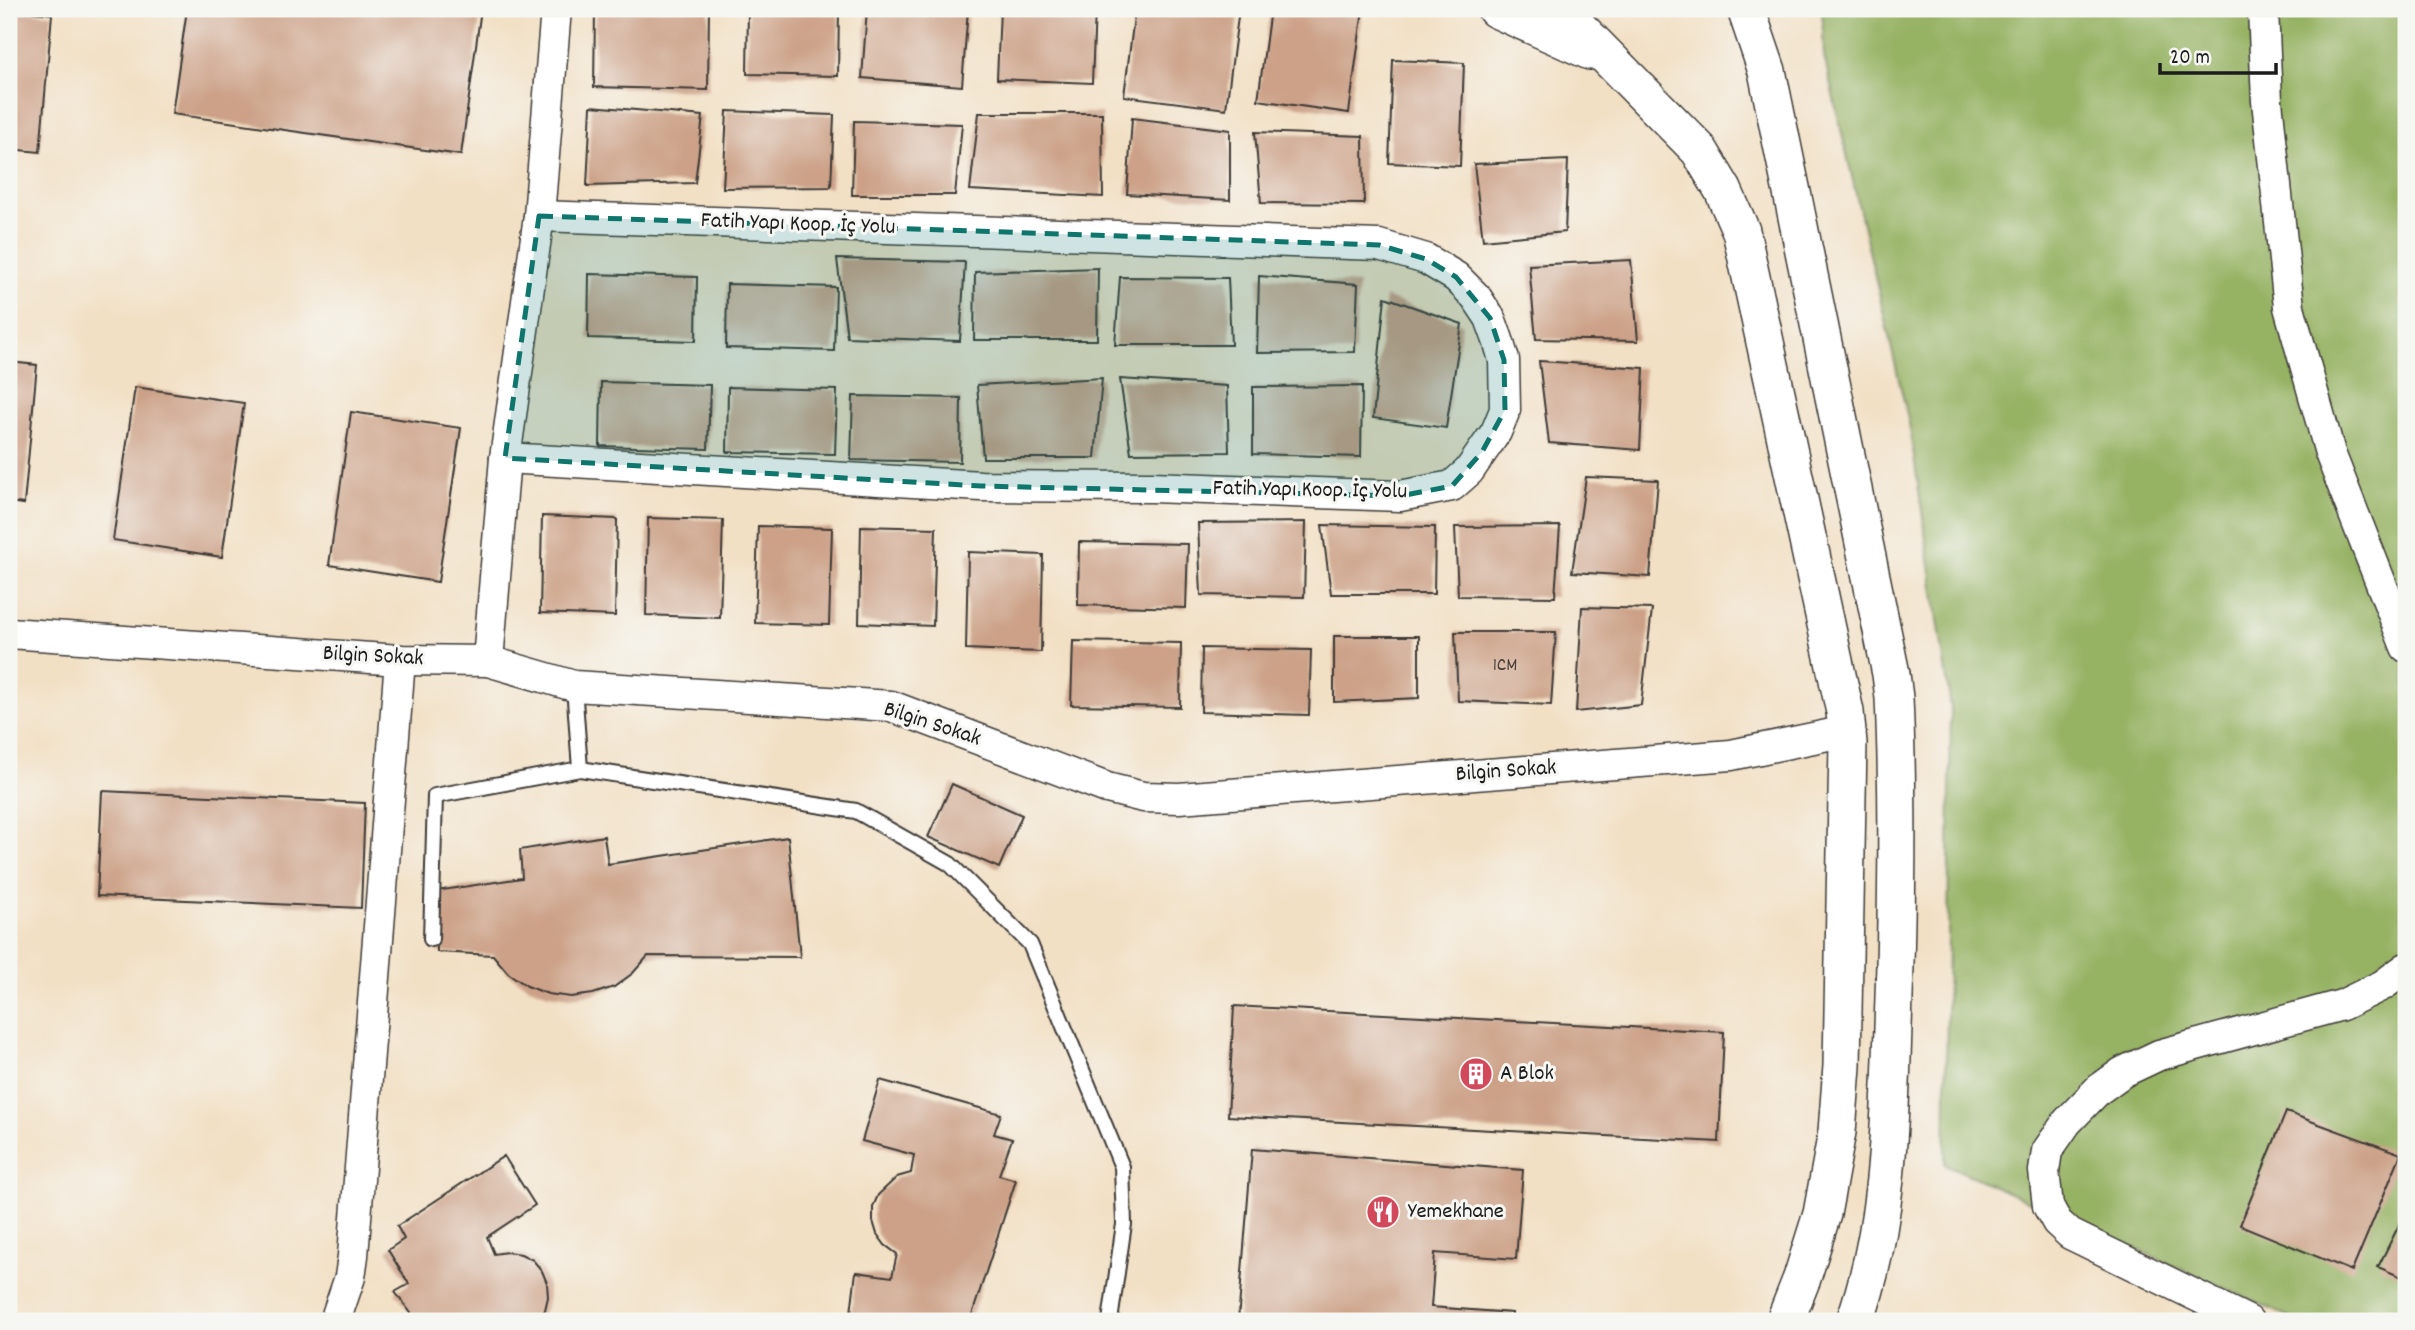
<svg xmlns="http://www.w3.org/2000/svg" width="2415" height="1330" font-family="Dekko,sans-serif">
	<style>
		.forest { fill: #96b264; stroke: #596740; stroke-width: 2 }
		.building { fill: #cca187 }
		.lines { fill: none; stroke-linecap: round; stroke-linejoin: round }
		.service-casing { stroke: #3c3935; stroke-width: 18 }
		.minor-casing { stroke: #3c3935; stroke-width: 33 }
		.tertiary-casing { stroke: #3c3935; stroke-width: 40 }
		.service { stroke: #fff; stroke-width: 14 }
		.minor { stroke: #fff; stroke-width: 30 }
		.tertiary { stroke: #fff; stroke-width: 37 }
		.marked { fill: #0f766e; fill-opacity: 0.2; stroke: #0f766e; stroke-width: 5; stroke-dasharray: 14 9; stroke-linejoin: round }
		.labels { text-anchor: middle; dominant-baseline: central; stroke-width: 6; stroke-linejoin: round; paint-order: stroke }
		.number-label { font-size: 19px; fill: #483d37 }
		.street-label { font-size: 23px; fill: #1c1c1c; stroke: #f6f6f2 }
		.poi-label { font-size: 23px; fill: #1c1c1c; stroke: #f6f6f2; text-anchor: start }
	</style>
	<rect width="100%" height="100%" fill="#f6f6f2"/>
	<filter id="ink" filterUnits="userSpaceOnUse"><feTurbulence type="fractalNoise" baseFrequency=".0143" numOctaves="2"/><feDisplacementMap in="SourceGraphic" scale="14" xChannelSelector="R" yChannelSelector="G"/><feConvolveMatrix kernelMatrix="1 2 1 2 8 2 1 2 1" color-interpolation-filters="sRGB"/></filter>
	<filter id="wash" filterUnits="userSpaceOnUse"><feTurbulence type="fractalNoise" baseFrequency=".00686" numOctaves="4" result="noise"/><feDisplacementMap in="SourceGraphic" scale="28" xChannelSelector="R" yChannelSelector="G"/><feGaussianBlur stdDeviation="1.57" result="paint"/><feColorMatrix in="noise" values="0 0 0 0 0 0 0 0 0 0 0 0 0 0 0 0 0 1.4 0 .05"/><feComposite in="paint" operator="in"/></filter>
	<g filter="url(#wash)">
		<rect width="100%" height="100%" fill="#f2e0c5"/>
		<polygon class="forest" points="1822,9 2406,9 2406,1321 2298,1321 1945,1164 1951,708 1909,423 1824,56"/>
		<g id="blocks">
			<g class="building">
				<polygon points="187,9 481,9 461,155 172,114"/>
				<polygon points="595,9 709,9 708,90 594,87"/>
				<polygon points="748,9 839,9 838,76 747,74"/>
				<polygon points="867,9 968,9 962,86 862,78"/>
				<polygon points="1000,9 1095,9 1092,83 997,79"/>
				<polygon points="1135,9 1239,9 1226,109 1124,96"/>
				<polygon points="1270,9 1363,9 1349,113 1258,100"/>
				<polygon points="9,10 52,14 40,152 9,149"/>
				<polygon points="1393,60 1464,63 1460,166 1389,163"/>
				<polygon points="591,106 703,116 695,183 587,186"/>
				<polygon points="727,111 834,115 831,187 723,188"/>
				<polygon points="979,113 1102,113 1103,197 970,190"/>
				<polygon points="1132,118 1230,130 1230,200 1127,194"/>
				<polygon points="854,121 962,124 955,195 852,195"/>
				<polygon points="1255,132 1363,136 1364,204 1261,203"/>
				<polygon points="1568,160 1565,232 1483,240 1474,164"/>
				<polygon points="837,259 965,262 960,341 847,337"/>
				<polygon points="1631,260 1638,341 1536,339 1529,265"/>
				<polygon points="1098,268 1097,340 974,340 975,272"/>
				<polygon points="589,274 697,277 696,341 588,338"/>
				<polygon points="1259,276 1358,284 1355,352 1257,353"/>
				<polygon points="1120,277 1228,278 1231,345 1115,345"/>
				<polygon points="727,284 836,287 834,351 726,348"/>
				<polygon points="1385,297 1462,324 1446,428 1373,418"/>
				<polygon points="1539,361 1644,368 1640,450 1549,443"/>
				<polygon points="9,362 37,365 24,504 9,502"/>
				<polygon points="1102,378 1095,458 983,458 977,385"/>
				<polygon points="1120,379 1227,386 1229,452 1131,453"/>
				<polygon points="601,382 710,385 708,449 600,446"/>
				<polygon points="1362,386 1361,457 1253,454 1253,387"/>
				<polygon points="135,387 244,403 222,557 113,540"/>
				<polygon points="728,387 837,390 835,454 727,452"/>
				<polygon points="853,396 961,398 960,462 851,460"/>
				<polygon points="351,412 461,428 438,582 329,565"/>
				<polygon points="1586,477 1658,480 1650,577 1572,572"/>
				<polygon points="542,516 617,519 615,616 540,613"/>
				<polygon points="648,518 723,520 720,618 646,615"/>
				<polygon points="1306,522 1304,597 1201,595 1198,523"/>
				<polygon points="1322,525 1435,527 1434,594 1331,594"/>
				<polygon points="758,526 832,528 829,625 755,623"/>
				<polygon points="861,526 936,528 933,626 859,623"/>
				<polygon points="1560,526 1555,597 1458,596 1455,527"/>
				<polygon points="1079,542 1188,544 1186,608 1078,605"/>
				<polygon points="968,552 1043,555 1041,652 966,649"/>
				<polygon points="1582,607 1652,609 1641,705 1576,712"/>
				<polygon points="1455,632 1556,632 1551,705 1458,701"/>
				<polygon points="1334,636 1419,636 1419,698 1334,702"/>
				<polygon points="1073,641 1181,643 1180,707 1071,705"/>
				<polygon points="1202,648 1311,650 1309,715 1201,712"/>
				<polygon points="952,784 1022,815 999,868 928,837"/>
				<polygon points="102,791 365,803 361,908 97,896"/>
				<polygon points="604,836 608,864 788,837 800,957 648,956 633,973 614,987 593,994 571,997 548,994 527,986 508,973 493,955 437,952 436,891 522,878 520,850"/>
				<polygon points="1234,1006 1724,1032 1719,1142 1228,1116"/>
				<polygon points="880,1080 1001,1114 994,1134 1012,1139 999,1175 1016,1180 970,1321 850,1321 856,1272 892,1277 897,1254 885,1245 877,1234 873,1221 873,1207 878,1195 897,1177 911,1173 914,1155 862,1141"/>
				<polygon points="2286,1112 2401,1154 2352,1271 2240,1225"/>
				<polygon points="1252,1149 1523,1170 1516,1259 1435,1253 1431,1307 1512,1313 1512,1321 1238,1321"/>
				<polygon points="504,1156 535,1205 487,1237 494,1254 507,1252 521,1254 533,1260 542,1271 547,1283 548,1297 545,1310 537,1321 417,1321 395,1292 409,1284 388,1250 404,1239 397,1226"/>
				<polygon points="2406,1211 2406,1279 2378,1267"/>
			</g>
		</g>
	</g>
	<g filter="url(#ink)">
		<use href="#blocks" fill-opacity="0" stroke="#3c3935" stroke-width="2"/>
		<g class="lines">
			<defs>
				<g id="service">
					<polyline points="574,686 580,769"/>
					<polyline points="431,939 435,796 580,769 856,811 950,864 1030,944 1122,1167 1124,1224 1110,1321"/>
				</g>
				<g id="minor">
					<polyline points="2263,9 2267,101 2289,307 2330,453 2406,647"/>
					<polyline points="505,458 981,486 1151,487 1400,496 1452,486 1469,471 1482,452 1496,432 1505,410 1504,360 1498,340 1490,318 1476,297 1456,277 1426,259 1379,245 539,216"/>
					<polyline points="9,633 400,660 488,661 574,686 891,706 1107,788 1143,797 1179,798 1731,755 1847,731"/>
					<polyline points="488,661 505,458 539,216 556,9"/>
					<polyline points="335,1321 350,1277 353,1256 400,660"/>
					<polyline points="2248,1321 2070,1234 2057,1222 2048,1206 2044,1171 2047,1151 2067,1122 2098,1090 2123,1072 2159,1055 2342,1005 2383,985 2406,968"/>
				</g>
				<g id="tertiary">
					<polyline points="1496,9 1590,51"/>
					<polyline points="1560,9 1699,150 1723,190 1741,231 1845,712 1848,743 1842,1066 1837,1132 1822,1214 1802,1278 1785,1321"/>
					<path d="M1746 9 1767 71 1891 674 1894 698C1899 807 1897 918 1893 1027 1890 1126 1888 1228 1855 1321"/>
				</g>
			</defs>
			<use href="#service" class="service-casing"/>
			<use href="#minor" class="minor-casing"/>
			<use href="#tertiary" class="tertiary-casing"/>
			<use href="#service" class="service"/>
			<use href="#minor" class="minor"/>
			<use href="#tertiary" class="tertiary"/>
		</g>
	</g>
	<path class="marked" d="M539 216 1379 245 1426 259 1456 277 1490 318 1504 360 1505 410 1482 452 1452 486 1400 496 981 486 505 458Z"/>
	<defs>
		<symbol id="building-disc" viewBox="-11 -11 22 22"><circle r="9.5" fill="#d1495b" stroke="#f6f6f2"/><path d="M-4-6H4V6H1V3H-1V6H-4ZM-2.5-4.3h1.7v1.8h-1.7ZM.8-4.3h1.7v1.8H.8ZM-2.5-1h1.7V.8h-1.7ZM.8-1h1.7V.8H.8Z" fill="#fff"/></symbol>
		<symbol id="restaurant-disc" viewBox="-11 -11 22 22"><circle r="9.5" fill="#d1495b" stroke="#f6f6f2"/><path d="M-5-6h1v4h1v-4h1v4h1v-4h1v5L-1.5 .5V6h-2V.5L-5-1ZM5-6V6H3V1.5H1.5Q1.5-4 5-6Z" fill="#fff"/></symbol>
	</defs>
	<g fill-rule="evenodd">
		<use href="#building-disc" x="1457" y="1055" width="38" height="38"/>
		<use href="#restaurant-disc" x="1364" y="1193" width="38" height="38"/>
	</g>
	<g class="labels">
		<g class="number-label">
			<text x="1505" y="666">1CM</text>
		</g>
		<g class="street-label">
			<text transform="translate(798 225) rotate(2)">Fatih Yapı Koop. İç Yolu</text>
			<text transform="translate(1310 491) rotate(1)">Fatih Yapı Koop. İç Yolu</text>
			<text transform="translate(373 657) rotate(3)">Bilgin Sokak</text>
			<text transform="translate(932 725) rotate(18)">Bilgin Sokak</text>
			<text transform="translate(1506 772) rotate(-4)">Bilgin Sokak</text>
		</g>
		<g class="poi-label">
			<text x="1500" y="1074">A Blok</text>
			<text x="1408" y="1212">Yemekhane</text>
		</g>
	</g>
	<rect width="2415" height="1330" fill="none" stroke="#f6f6f2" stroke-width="35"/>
	<path d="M2160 63v10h116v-10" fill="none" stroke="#1c1c1c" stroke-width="3.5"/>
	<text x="2170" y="63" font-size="21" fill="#1c1c1c" stroke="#f6f6f2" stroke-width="5" paint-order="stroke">20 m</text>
</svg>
